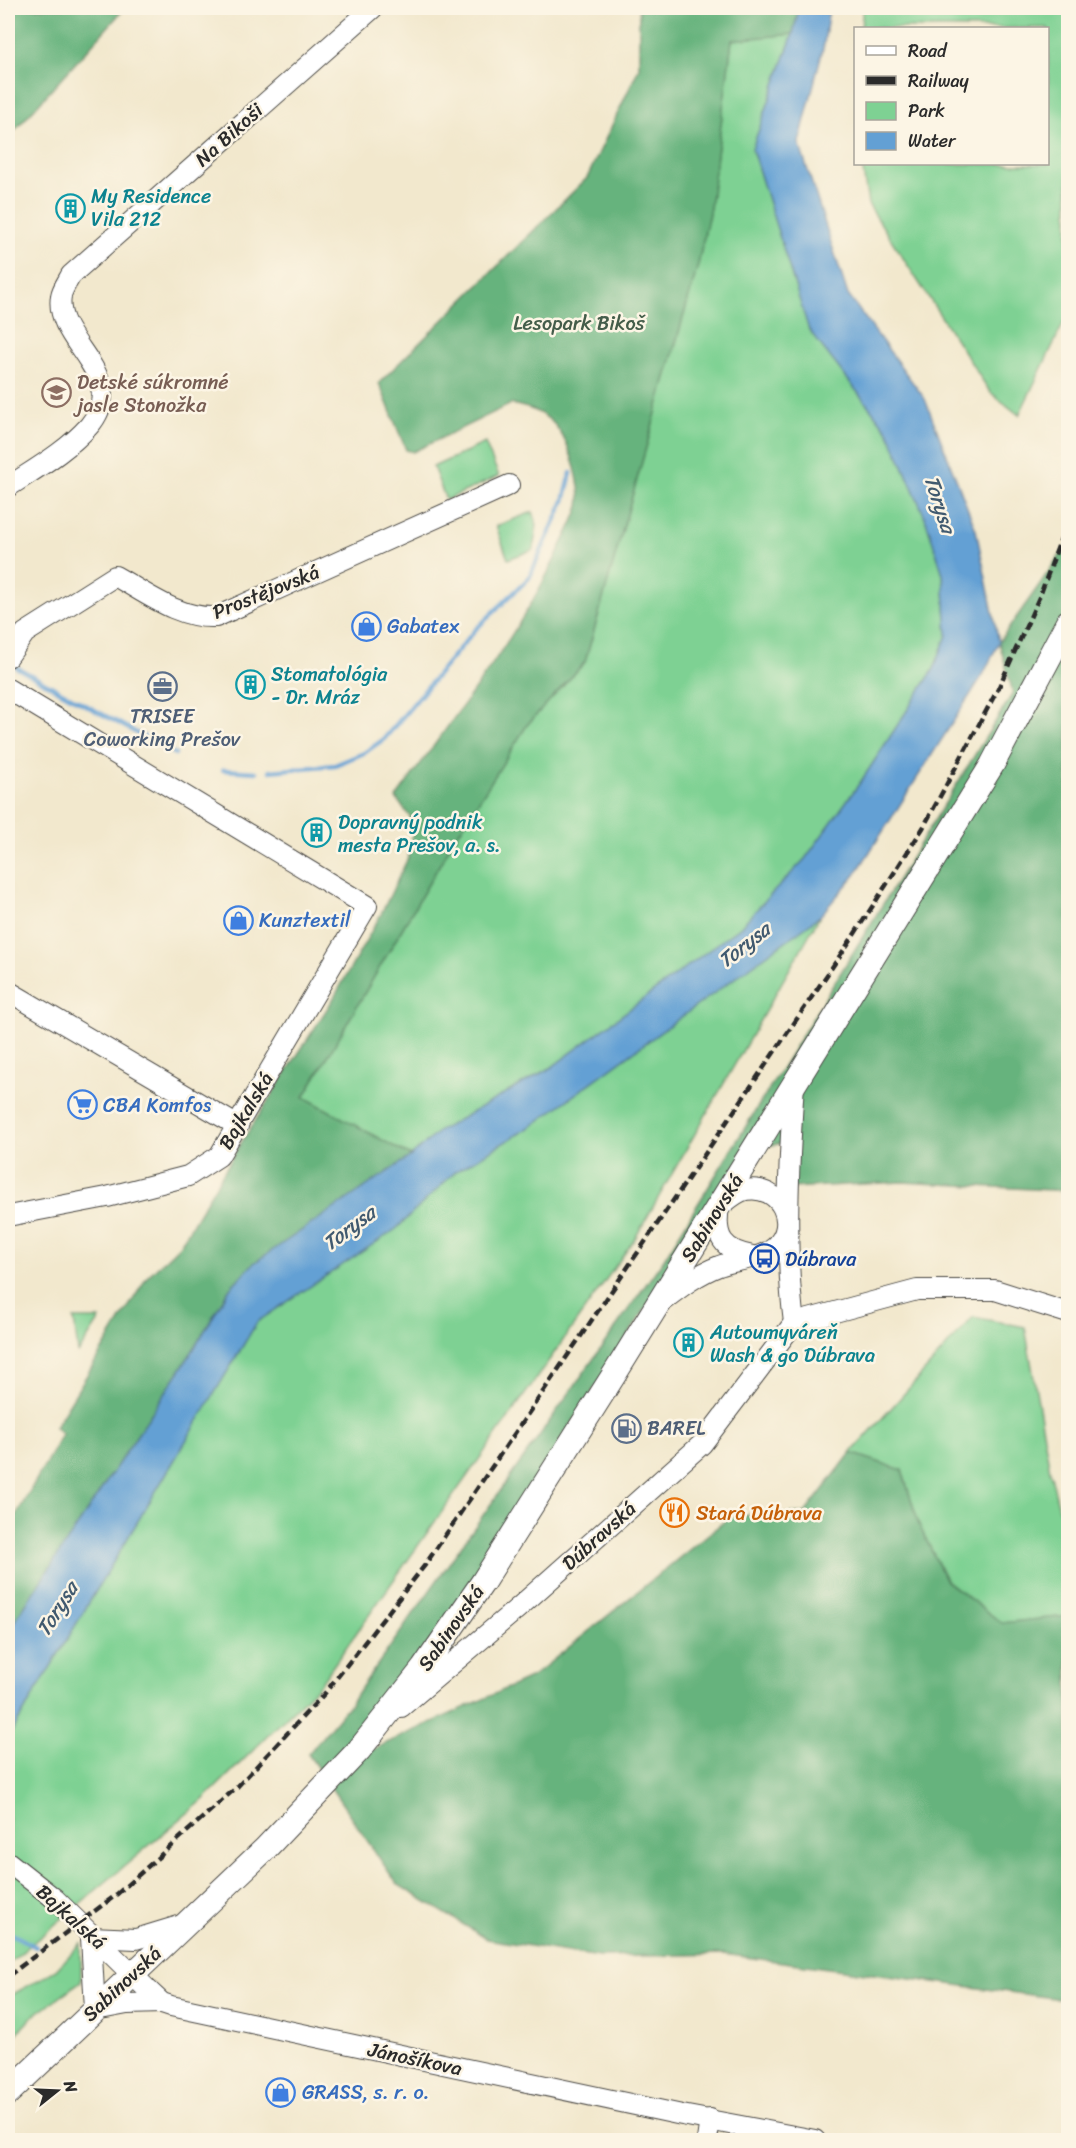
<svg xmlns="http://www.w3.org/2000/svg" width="1076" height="2148" font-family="Sriracha,sans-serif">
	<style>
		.green { fill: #7ed193; stroke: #547e5f; stroke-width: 1.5 }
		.forest { fill: #66b37d; stroke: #486f54; stroke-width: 1.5 }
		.water { fill: #63a0d4; stroke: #476680; stroke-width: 1.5 }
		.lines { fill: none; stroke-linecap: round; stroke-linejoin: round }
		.stream { stroke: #63a0d4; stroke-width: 4.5 }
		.minor-casing { stroke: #494743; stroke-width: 22 }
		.major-casing { stroke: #494743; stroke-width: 26 }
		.minor { stroke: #fff; stroke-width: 20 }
		.major { stroke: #fff; stroke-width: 24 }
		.rail { stroke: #2b2b2b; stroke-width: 4.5; stroke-dasharray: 9 4.5; stroke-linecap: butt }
		.labels { text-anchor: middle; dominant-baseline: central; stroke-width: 5; stroke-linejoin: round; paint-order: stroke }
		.street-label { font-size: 20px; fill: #2b2b2b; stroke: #fcf5e5 }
		.culture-label { font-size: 20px; fill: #0d838f; stroke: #fcf5e5; text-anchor: start }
		.park-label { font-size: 20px; fill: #445d4a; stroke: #fcf5e5 }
		.education-label { font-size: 20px; fill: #785e54; stroke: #fcf5e5; text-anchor: start }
		.shop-label { font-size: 20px; fill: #366cbe; stroke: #fcf5e5; text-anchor: start }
		.service-label { font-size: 20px; fill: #4e5e75; stroke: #fcf5e5 }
		.transit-label { font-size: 20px; fill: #164399; stroke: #fcf5e5; text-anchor: start }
		.food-label { font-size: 20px; fill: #c56008; stroke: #fcf5e5; text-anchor: start }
		.water-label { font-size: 21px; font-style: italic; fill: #415a6f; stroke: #fcf5e5 }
	</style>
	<rect width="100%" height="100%" fill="#fcf5e5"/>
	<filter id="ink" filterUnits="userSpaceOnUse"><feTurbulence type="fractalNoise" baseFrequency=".0167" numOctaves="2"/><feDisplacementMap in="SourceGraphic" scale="12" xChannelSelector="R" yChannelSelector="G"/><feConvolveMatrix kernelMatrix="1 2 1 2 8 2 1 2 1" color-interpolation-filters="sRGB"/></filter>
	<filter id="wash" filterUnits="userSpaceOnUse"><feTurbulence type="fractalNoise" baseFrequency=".008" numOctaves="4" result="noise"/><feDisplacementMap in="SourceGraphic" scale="24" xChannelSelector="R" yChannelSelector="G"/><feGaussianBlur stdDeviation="1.35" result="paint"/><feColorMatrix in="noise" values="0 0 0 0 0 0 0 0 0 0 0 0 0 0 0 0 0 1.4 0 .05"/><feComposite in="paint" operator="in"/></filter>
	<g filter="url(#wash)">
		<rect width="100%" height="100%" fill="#f2e8cd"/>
		<g class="green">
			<polygon points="863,8 1068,8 1068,314 1019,415 990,392 868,204 862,164 1048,164 1048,28 861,28"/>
			<polygon points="793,34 752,149 809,330 888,431 925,517 943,574 947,635 934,669 862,780 805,859 740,927 552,1067 439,1131 411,1156 304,1097 451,845 527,725 585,662 698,265 710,208 732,39"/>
			<polygon points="485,443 499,476 446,500 433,467"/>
			<polygon points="533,512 537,525 533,550 508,559 496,526"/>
			<polygon points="820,916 634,1240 321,1683 202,1801 8,1964 8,1738 257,1322 396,1229 456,1171 530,1127"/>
			<polygon points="973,1317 1025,1327 1050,1471 1068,1547 1068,1616 1002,1623 947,1581 919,1525 902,1470 851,1453"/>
			<polygon points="74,1319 100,1319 78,1353"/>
			<polygon points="81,1943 81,1981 33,2016 8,2043 8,1997 56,1970"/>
		</g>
		<g class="forest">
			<polygon points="8,8 125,8 8,138"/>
			<path d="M639 8H799L793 34 732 40 710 208 698 265 585 662 527 725 451 845 304 1097 411 1156 254 1263 230 1288 192 1352 8 1631V1530L62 1434 55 1427 147 1277 180 1245 241 1143 332 1001 381 914 408 858 412 835 410 817 396 798C452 718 517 640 558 552 565 537 575 521 579 506 583 487 570 445 558 429 548 414 528 407 511 404L413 452 406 450 379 383 587 178 639 68Z"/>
			<polygon points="1068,544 1068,1191 902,1182 791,1188 791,1142 747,1149 461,1598 347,1761 532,1677 731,1516 805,1513 851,1453 902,1470 919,1525 946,1581 1002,1623 1068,1616 1068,2000 723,1954 599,1957 487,1939 397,1884 308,1754 349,1705 664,1259 1013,693 999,642"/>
		</g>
		<polygon class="water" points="799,8 829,8 824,44 799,143 848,295 925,399 976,530 999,642 983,675 855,875 820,916 530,1127 456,1171 396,1229 257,1322 8,1738 8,1631 192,1352 230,1288 254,1263 411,1156 439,1131 552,1067 740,927 805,859 862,780 934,669 947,635 943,574 925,517 888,431 809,330 752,149 793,34"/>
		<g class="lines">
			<g class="stream">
				<polyline points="16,667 175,754"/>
				<polyline points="223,770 256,772"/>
				<polyline points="270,771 335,765 364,753 384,739 475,630 529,578 564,501 571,473"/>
				<polyline points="8,1932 36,1947"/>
			</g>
		</g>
	</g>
	<g filter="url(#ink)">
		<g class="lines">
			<defs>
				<g id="minor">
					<path d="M8 487C35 469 67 451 89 426 132 376 53 342 61 296 62 289 68 281 71 275L373 8"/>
					<path d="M8 657 25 633 115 576C146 593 179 619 216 617L509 485"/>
					<polyline points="8,689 367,906 219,1156 188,1176 107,1197 8,1216"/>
					<polyline points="8,991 238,1126"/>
					<path d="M664 1300C681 1287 698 1274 719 1266 736 1260 760 1259 775 1247 800 1224 780 1184 746 1190 736 1192 727 1201 719 1207 714 1237 723 1251 753 1256"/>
					<path d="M794 1323C784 1243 789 1163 794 1083"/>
					<polyline points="401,1707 518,1608 702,1444 794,1323 917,1290 995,1290 1068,1313"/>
					<polyline points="8,1862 55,1899 147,1989 162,2003 171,2006 682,2115 815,2140"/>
					<polyline points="91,1937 95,2010 127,2004 162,2003"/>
					<polyline points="91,1937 136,1939 182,1925"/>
					<polyline points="707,2140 710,2119"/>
				</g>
				<polyline id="major" points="8,2093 265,1849 359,1750 423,1669 483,1582 617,1370 992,765 1068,622"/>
			</defs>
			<use href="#minor" class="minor-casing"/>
			<use href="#major" class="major-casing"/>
			<use href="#minor" class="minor"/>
			<use href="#major" class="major"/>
			<polyline class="rail" points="8,1976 116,1895 237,1787 325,1693 425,1565 852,938 923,828 998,689 1041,593 1068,519"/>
		</g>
	</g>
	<defs>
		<symbol id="building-ring" viewBox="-11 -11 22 22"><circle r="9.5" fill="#fcf5e5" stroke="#0f9aa8" stroke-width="1.5"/><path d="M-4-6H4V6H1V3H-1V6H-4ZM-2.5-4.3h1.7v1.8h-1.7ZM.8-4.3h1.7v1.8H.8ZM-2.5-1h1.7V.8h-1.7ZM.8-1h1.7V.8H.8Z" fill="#0f9aa8"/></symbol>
		<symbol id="school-ring" viewBox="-11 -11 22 22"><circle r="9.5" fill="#fcf5e5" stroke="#8d6e63" stroke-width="1.5"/><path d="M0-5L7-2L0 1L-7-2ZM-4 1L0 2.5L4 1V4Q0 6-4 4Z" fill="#8d6e63"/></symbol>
		<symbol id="shop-ring" viewBox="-11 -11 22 22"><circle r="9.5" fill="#fcf5e5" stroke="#3f7fe0" stroke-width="1.5"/><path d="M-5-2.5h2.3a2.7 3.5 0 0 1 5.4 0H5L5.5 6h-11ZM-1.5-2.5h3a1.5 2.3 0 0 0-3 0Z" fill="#3f7fe0"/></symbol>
		<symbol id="office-ring" viewBox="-11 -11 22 22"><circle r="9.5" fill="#fcf5e5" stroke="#5c6f8a" stroke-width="1.5"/><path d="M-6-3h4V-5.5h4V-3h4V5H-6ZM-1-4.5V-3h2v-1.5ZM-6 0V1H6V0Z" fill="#5c6f8a"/></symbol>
		<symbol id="supermarket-ring" viewBox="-11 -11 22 22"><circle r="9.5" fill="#fcf5e5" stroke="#3f7fe0" stroke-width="1.5"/><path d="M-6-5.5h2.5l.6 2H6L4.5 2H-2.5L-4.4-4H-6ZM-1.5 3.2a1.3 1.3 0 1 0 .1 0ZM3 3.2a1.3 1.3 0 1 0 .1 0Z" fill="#3f7fe0"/></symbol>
		<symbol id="bus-ring" viewBox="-11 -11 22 22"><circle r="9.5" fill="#fcf5e5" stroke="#1a4fb4" stroke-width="1.5"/><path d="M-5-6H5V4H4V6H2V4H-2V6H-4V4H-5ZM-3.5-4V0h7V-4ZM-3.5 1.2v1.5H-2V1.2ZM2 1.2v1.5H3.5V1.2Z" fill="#1a4fb4"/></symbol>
		<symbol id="fuel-ring" viewBox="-11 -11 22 22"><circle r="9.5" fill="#fcf5e5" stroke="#5c6f8a" stroke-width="1.5"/><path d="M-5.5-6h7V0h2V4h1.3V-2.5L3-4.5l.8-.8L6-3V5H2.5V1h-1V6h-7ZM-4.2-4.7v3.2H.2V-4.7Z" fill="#5c6f8a"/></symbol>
		<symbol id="restaurant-ring" viewBox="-11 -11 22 22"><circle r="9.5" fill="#fcf5e5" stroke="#e8710a" stroke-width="1.5"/><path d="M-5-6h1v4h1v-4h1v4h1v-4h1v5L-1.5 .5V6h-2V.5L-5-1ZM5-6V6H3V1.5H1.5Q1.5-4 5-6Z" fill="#e8710a"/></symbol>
	</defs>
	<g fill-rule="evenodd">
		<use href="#building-ring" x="54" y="192" width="33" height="33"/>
		<use href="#school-ring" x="40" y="376" width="33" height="33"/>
		<use href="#shop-ring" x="350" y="610" width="33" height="33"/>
		<use href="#building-ring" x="234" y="668" width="33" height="33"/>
		<use href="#office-ring" x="146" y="670" width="33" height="33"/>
		<use href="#building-ring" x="300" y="816" width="33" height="33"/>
		<use href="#shop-ring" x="222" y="904" width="33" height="33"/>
		<use href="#supermarket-ring" x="66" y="1088" width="33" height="33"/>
		<use href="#bus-ring" x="748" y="1242" width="33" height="33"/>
		<use href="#building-ring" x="672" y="1326" width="33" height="33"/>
		<use href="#fuel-ring" x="610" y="1412" width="33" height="33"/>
		<use href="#restaurant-ring" x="658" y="1496" width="33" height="33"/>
		<use href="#shop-ring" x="264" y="2076" width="33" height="33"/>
	</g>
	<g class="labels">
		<g class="street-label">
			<text transform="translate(229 135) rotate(-42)">Na Bikoši</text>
			<text transform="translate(266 592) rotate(-22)">Prostějovská</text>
			<text transform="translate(246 1111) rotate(-59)">Bajkalská</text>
			<text transform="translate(712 1218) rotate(-58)">Sabinovská</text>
			<text transform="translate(599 1536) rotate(-42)">Dúbravská</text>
			<text transform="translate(451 1628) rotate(-55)">Sabinovská</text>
			<text transform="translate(71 1917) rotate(42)">Bajkalská</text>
			<text transform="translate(122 1984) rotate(-43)">Sabinovská</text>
			<text transform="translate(415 2059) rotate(12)">Jánošíkova</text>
		</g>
		<g class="culture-label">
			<text x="91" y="196">My Residence<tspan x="91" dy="23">Vila 212</tspan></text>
			<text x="271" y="674">Stomatológia<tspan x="271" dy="23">- Dr. Mráz</tspan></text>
			<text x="338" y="822">Dopravný podnik<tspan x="338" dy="23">mesta Prešov, a. s.</tspan></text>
			<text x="710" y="1332">Autoumyváreň<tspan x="710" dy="23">Wash &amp; go Dúbrava</tspan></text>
		</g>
		<g class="park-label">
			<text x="579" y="323">Lesopark Bikoš</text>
		</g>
		<g class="education-label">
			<text x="77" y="382">Detské súkromné<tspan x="77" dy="23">jasle Stonožka</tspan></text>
		</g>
		<g class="shop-label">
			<text x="387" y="626">Gabatex</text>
			<text x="259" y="920">Kunztextil</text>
			<text x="103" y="1105">CBA Komfos</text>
			<text x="302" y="2092">GRASS, s. r. o.</text>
		</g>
		<g class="service-label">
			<text x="162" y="716">TRISEE<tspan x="162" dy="23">Coworking Prešov</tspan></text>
			<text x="647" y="1428" text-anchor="start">BAREL</text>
		</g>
		<g class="transit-label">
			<text x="785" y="1259">Dúbrava</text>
		</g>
		<g class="food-label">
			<text x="696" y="1513">Stará Dúbrava</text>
		</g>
		<g class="water-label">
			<text transform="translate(940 504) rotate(72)">Torysa</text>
			<text transform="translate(744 945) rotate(-38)">Torysa</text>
			<text transform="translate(349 1228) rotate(-37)">Torysa</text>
			<text transform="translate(57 1609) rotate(-58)">Torysa</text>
		</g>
	</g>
	<rect width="1076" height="2148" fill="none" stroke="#fcf5e5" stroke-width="30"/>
	<rect x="854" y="27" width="195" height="138" fill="#fcf5e5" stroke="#a8a49b" stroke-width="1.5"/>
	<rect x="866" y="46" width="30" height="9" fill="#ffffff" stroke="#a8a49b" stroke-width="1.5"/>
	<text x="908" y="57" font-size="18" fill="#2b2b2b">Road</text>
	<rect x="866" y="76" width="30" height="9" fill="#2b2b2b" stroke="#a8a49b" stroke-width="1.5"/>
	<text x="908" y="87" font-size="18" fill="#2b2b2b">Railway</text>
	<rect x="866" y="102" width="30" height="18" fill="#7ed193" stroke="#a8a49b" stroke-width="1.5"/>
	<text x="908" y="117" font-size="18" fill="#2b2b2b">Park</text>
	<rect x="866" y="132" width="30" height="18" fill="#63a0d4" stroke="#a8a49b" stroke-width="1.5"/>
	<text x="908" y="147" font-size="18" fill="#2b2b2b">Water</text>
	<g transform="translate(57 2091) rotate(72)" stroke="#fcf5e5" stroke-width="4.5" paint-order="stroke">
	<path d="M0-4.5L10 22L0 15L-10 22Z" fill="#2b2b2b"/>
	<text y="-9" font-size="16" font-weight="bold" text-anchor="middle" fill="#2b2b2b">N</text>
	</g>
</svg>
